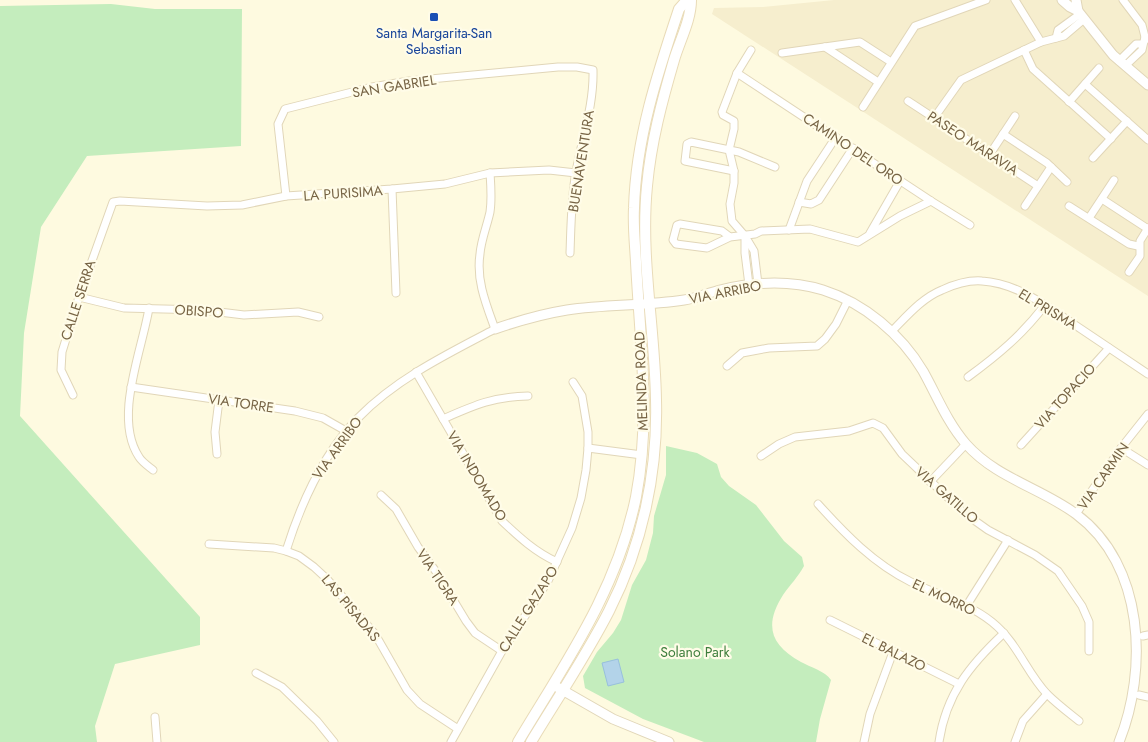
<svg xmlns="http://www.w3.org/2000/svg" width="1148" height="742" font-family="Jost,sans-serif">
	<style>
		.residential { fill: #f6eece }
		.green { fill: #c4edbd }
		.water { fill: #b3d3e9; stroke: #98c0dc }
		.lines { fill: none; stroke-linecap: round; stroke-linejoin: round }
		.minor-casing { stroke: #e1d6b8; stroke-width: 9 }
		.tertiary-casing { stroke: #e1d6b8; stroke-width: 11 }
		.secondary-casing { stroke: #e9dbb8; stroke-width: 12 }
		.minor { stroke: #fff; stroke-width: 7 }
		.tertiary { stroke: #fff; stroke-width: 9 }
		.secondary { stroke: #fff; stroke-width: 10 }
		.transit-dot { fill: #1a4fb4; stroke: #fffce8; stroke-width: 2 }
		.labels { text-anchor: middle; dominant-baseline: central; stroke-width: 4.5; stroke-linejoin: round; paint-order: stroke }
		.transit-label { font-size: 14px; fill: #164399; stroke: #fffce8 }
		.street-label { font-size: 14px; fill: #776445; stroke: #fffce8 }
		.park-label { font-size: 14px; fill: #3e7e3c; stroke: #fffce8 }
	</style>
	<rect width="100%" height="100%" fill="#fefae0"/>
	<polygon class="residential" points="834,0 1148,0 1148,296 712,14 714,8 763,7"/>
	<g class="green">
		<polygon points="111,4 155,9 242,9 241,146 87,156 41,227 24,333 20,416 200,617 200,645 115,664 95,726 97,742 0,742 0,6"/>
		<path d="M666 446 697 453 717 464 721 477 729 486 756 505 784 541 802 557 804 566C798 577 790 585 783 595 764 625 770 645 801 662 810 667 825 671 831 680L820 719 816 742H704L643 719 585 688 583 676 597 652 613 633 621 620 632 585 646 560 653 533 654 516 666 475Z"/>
	</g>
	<polygon class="water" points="618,659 624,682 608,686 602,663"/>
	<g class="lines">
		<defs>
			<g id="minor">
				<polyline points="1015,0 1041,42"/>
				<polyline points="1123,0 1142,25 1145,37 1148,39"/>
				<polyline points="1056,38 1058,30 1080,14"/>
				<polyline points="825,47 878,82"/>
				<polyline points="751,50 737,73 722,112 723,115 734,121 734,129 729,150 734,171 734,183 730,204 732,221 745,236 754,251 758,284"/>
				<polyline points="1024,50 1033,69 1111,139"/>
				<polyline points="782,53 860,42 891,62"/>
				<polyline points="1119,61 1136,44 1142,44"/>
				<polyline points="1125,66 1142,50 1145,37"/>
				<polyline points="737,73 931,201 970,225"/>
				<polyline points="1085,84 1148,140"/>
				<polyline points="908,101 1038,186"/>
				<polyline points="1069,102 1099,68"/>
				<polyline points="863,107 915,26 986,0"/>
				<polyline points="934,118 961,80 1041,42 1064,36 1084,19"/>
				<polyline points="1003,134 1047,163 1067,182"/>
				<polyline points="990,154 1015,116"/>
				<polyline points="1093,158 1127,121"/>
				<polyline points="734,171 685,161 687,144 691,142 739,152 775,167"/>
				<polyline points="392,189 396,293"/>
				<path d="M286 196 278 124 285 109 372 87 409 81 558 67H577L593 70C594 105 582 138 576 172 571 199 571 226 570 253"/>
				<polyline points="1102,199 1148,229"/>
				<polyline points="799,202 811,204 819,200 853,148"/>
				<polyline points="1025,206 1051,167"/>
				<polyline points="1069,206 1129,244 1138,246"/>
				<polyline points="1089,218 1114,180"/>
				<polyline points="789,230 807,181 836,137"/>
				<polyline points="870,233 900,181"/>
				<polyline points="745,236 745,253 749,285"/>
				<polyline points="730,237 722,231 680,224 677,225 673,240 676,244 707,248 730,237 755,234 761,231 810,229 858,242 900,216 931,201"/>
				<polyline points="1129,272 1140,256 1140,241 1148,228"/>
				<polyline points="79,297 124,308 203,310 244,315 298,312 319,317"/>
				<path d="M149 308C142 351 113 418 139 457 142 462 148 466 153 470"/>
				<path d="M892 331C907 316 922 298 942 290 953 285 969 280 982 281 1019 283 1052 310 1081 329 1103 344 1126 359 1148 374"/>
				<polyline points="727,366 742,353 769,348 817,346 825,339 836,324 848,300"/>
				<path d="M416 372 502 521C519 537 535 552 557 562"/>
				<path d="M968 377C998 355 1022 335 1045 305"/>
				<polyline points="131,387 295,411 323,418 346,431"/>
				<polyline points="73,395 61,370 62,352 79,297 113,202 120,201 207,206 242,205 286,196 392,189 445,184 490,173 549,170 576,173"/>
				<path d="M443 419C475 405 492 397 528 396"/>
				<polyline points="1021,445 1109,348"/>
				<polyline points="588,448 642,455"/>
				<polyline points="1121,448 1148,465"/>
				<polyline points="217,454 215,432 219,400"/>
				<polyline points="761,456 779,444 795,437 849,431 873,423 883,428 902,454 964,513 988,530 1035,555 1058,571 1082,606 1089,622 1089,651"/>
				<polyline points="930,482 966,444"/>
				<polyline points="381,495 396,509 418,547 437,573 466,621 475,633 502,651"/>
				<path d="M818 504C845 534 874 564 911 582 938 595 968 603 992 622 1018 643 1026 672 1047 694 1057 704 1069 713 1079 721"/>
				<polyline points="1076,514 1121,448 1148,414"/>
				<polyline points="209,544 274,548 286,551 299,556 314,567 327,579 375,634 407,690 420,704 458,729"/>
				<path d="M286 551C301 503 322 455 358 418 396 379 447 354 495 329 486 304 476 280 480 254 481 240 487 226 490 212 492 199 491 187 490 173"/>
				<polyline points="967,605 1008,540"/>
				<polyline points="830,620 959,684"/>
				<polyline points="1143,636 1148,635"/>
				<polyline points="256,673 282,687 317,721 334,742"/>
				<polyline points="1139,695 1148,697"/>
				<polyline points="155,717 157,742"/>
				<polyline points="451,742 502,651 548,581 572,528 581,498 586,470 588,448 588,432 582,396 573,382"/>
				<polyline points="864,742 870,714 893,652"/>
				<path d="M939 742C946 694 970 665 1004 633"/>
				<polyline points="1015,742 1023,721 1047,694"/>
			</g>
			<g id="tertiary">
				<polyline points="1062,0 1070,7 1078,11 1113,55 1148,85"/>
				<polyline points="1076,0 1078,11"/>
				<path d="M495 329C518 321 542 314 567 310 606 304 645 306 684 300 697 298 708 293 720 290 753 282 790 280 823 290 864 303 901 334 923 371 937 396 947 422 966 444 996 478 1041 488 1076 514 1145 565 1148 670 1119 742"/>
				<polyline points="557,687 613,719 669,742"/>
			</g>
			<g id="secondary">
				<path d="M518 742C566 662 617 590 636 497 651 419 640 341 636 262 635 244 633 226 634 208 636 138 657 75 679 9L687 0"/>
				<path d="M531 742C557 699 586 656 609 611 642 546 658 473 656 400 655 329 640 257 647 186 651 142 662 101 674 60 680 40 691 20 691 0"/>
			</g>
		</defs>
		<use href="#minor" class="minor-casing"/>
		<use href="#tertiary" class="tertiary-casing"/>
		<use href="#secondary" class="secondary-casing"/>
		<use href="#minor" class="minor"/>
		<use href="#tertiary" class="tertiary"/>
		<use href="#secondary" class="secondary"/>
	</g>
	<rect class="transit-dot" x="429" y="12" width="10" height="10" rx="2.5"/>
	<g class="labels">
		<g class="transit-label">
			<text x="434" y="33">Santa Margarita-San<tspan x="434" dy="16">Sebastian</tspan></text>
		</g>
		<g class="street-label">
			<text transform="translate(394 86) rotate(-9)">SAN GABRIEL</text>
			<text transform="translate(973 143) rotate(33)">PASEO MARAVIA</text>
			<text transform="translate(853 149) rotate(34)">CAMINO DEL ORO</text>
			<text transform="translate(581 161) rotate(-81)">BUENAVENTURA</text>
			<text transform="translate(343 193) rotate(-4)">LA PURISIMA</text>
			<text transform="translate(725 292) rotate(-11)">VIA ARRIBO</text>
			<text transform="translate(78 300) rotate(-72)">CALLE SERRA</text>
			<text transform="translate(1048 309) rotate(31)">EL PRISMA</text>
			<text transform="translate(199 311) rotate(4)">OBISPO</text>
			<text transform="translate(641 381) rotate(-92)">MELINDA ROAD</text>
			<text transform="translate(1065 396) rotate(-48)">VIA TOPACIO</text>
			<text transform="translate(241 403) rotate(8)">VIA TORRE</text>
			<text transform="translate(337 448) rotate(-54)">VIA ARRIBO</text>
			<text transform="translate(477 476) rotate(59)">VIA INDOMADO</text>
			<text transform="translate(1103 476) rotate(-55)">VIA CARMIN</text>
			<text transform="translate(947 495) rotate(41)">VIA GATILLO</text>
			<text transform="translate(438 577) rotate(56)">VIA TIGRA</text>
			<text transform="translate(944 597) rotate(25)">EL MORRO</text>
			<text transform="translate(351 608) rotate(50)">LAS PISADAS</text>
			<text transform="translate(528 609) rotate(-58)">CALLE GAZAPO</text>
			<text transform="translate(894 652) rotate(26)">EL BALAZO</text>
		</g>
		<g class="park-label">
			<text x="695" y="652">Solano Park</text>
		</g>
	</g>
</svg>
